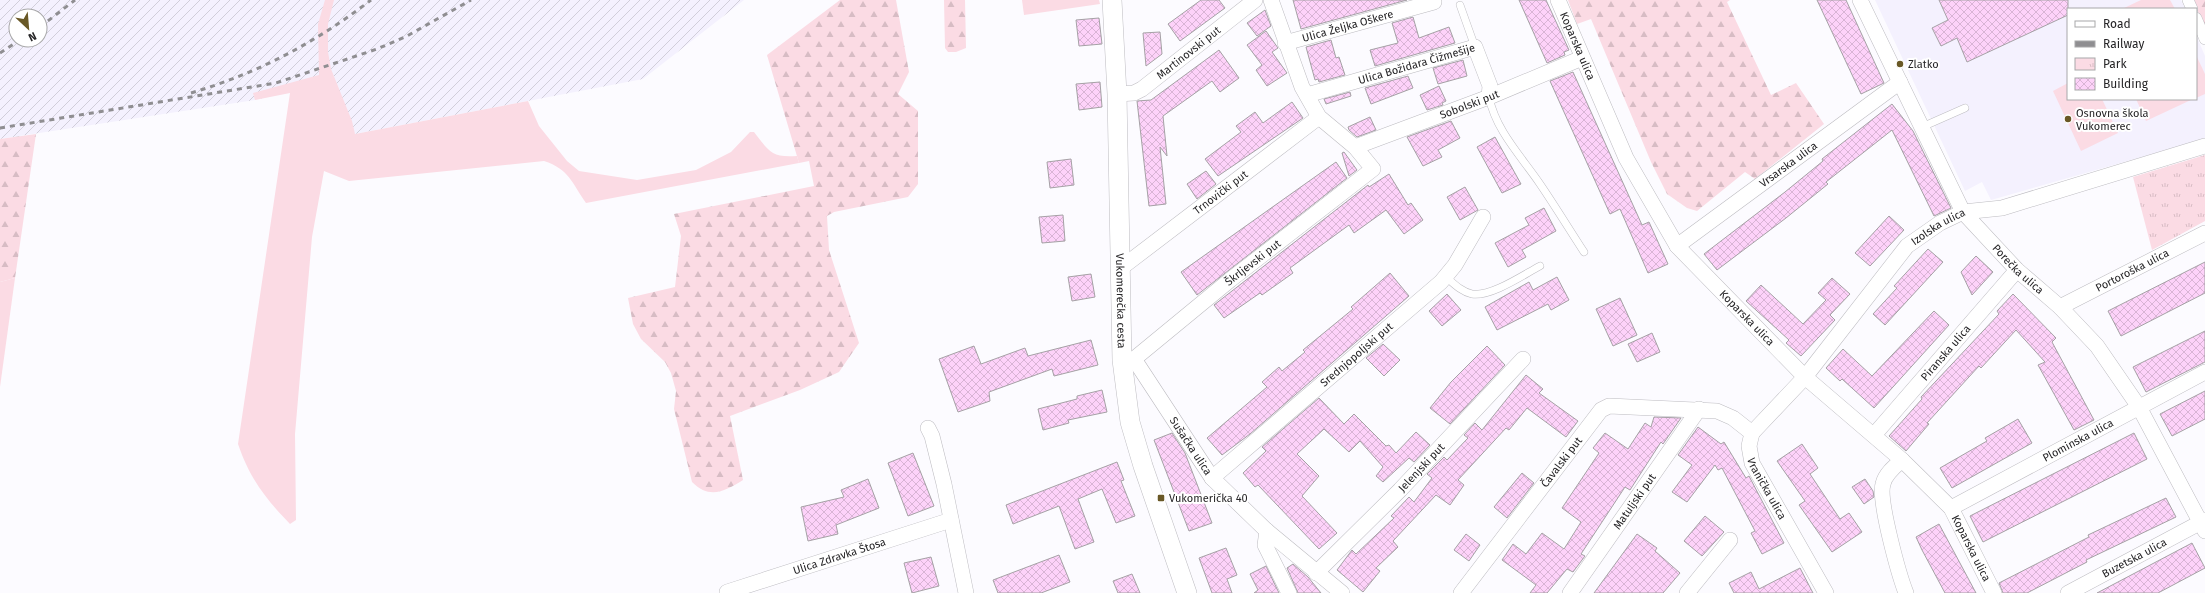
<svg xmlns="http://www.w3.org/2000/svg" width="2205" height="593" font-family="'Fira Sans',sans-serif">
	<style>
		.built { fill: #f4f1fe }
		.industrial { fill: url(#industrial-furrows); fill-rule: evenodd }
		.green { fill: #fbdbe4 }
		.forest { fill: url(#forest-firs) }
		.park { fill: url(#park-tufts) }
		.building { fill: url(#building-cross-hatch); stroke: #a5a1a5 }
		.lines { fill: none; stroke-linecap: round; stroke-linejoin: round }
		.service-casing { stroke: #bdbcc1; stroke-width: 8 }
		.pedestrian-casing { stroke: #bdbcc1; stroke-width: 12 }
		.minor-casing { stroke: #bdbcc1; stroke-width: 16 }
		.tertiary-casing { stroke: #bdbcc1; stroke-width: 20 }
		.service { stroke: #fff; stroke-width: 7 }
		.pedestrian { stroke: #fff; stroke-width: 11 }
		.minor { stroke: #fff; stroke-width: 15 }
		.tertiary { stroke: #fff; stroke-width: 19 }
		.rail { stroke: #8f8e91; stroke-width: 3; stroke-dasharray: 5 5; stroke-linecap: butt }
		.poi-dot { fill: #695826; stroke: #fff; stroke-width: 1.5 }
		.labels { text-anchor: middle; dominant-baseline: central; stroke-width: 4; stroke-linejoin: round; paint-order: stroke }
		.street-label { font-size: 11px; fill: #262527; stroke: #fff }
		.poi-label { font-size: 11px; fill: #262527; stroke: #fff; text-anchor: start }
	</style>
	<defs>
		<pattern id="industrial-furrows" width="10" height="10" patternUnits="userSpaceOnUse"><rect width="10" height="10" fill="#f4f1fe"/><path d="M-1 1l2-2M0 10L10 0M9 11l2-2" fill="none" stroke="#d1ceda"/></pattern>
		<pattern id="forest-firs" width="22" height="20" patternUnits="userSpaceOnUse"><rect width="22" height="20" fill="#fbdbe4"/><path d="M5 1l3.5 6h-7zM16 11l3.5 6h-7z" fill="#d7bcc4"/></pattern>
		<pattern id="park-tufts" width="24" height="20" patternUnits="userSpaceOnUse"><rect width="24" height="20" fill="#fbdbe4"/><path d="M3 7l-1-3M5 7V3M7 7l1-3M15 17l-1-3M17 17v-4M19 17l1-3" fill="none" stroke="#d7bcc4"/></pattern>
		<pattern id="building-cross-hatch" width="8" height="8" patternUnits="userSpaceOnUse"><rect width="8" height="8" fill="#fdd2f9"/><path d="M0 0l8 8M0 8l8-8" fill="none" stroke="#d9b4d5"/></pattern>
	</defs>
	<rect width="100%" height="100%" fill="#fcfbff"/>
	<polygon class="built" points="1875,0 2181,0 2185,9 2068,9 2068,99 2196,99 2196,35 2205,56 2205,139 1991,200 1982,182 1965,191"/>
	<path class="industrial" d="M0 0H744L643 79 355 134 328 82 255 100 0 139ZM16 16H40V40H16Z"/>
	<g class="green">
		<path d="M325 0H334L328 24V52L331 69 352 121 355 134 528 101 539 126 567 161 579 171 637 180 696 170 731 152 750 132H754C769 151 771 158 797 156L799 163 586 203C572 183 569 169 544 161L349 181 324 171 312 237 295 434 296 520 290 524C265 498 250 479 238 444L290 93 255 100 253 93 319 75 318 24Z"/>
		<polygon points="1022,0 1099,0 1100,4 1024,15"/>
		<polygon points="2141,0 2170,0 2175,9 2122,9"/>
		<polygon points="2196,55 2205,74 2205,94 2196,98"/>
		<polygon points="2068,83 2068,99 2102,99 2118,133 2081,151 2053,91"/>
		<polygon points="2136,99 2193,99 2146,121"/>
		<polygon points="15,278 0,387 0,282"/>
	</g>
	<g class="forest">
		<path d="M840 0H896L909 72 898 94 918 111V184L908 197 834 212 827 216 829 250 859 343 839 372 800 390 730 416 743 480C725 491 710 500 692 482L674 409 676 391 671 373 665 362 641 339 633 324 628 298 675 287 681 236 674 214 814 186 809 161 799 163 767 55Z"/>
		<polygon points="944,0 965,0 966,48 956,52 948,52 945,48"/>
		<polygon points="1568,0 1730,0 1727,2 1771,95 1796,83 1824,124 1755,179 1745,172 1697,211 1687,208 1667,194 1651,162 1591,19 1577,24"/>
		<polygon points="2193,0 2205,0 2205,28"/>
		<polygon points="36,134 15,278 0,282 0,139"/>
	</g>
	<polygon class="park" points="2205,155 2205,221 2152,250 2133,177"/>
	<g class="building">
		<polygon points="1201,0 1219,0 1225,8 1180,41 1168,24"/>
		<polygon points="1293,0 1407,0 1301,29"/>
		<polygon points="1519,0 1546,0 1569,50 1564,52 1565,55 1547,63"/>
		<polygon points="1817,0 1846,0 1884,83 1861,94"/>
		<polygon points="1939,0 2068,0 2068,15 1967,62 1957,38 1941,46 1932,28 1948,20"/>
		<polygon points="1265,10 1271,26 1257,36 1247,23"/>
		<polygon points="1413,17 1419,38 1449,27 1455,43 1375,66 1370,50 1398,43 1392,23"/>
		<polygon points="1099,18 1102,44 1079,46 1076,20"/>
		<polygon points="1266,31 1278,48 1272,52 1287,73 1267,86 1256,70 1262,65 1247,45"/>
		<polygon points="1160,32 1162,54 1146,66 1143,33"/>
		<polygon points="1331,40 1336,58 1339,57 1345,75 1319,82 1318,79 1315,80 1306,47"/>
		<polygon points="1219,50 1239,78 1220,92 1212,81 1163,116 1167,156 1160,147 1166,204 1149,206 1137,101 1151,100"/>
		<polygon points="1463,60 1467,76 1438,84 1433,68"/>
		<polygon points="1573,72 1642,225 1649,222 1668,264 1648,273 1620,209 1610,214 1550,81"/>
		<polygon points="1408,76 1413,88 1371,104 1365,88"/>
		<polygon points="1100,82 1102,107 1079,110 1076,84"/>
		<polygon points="1439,86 1446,101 1442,103 1443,105 1427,110 1420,95"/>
		<polygon points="1350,92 1351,96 1326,104 1324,99"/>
		<polygon points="1292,102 1303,118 1218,176 1205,159 1241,132 1236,126 1255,112 1263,123"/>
		<polygon points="1892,104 1913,131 1951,208 1934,216 1892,130 1826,182 1828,184 1786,218 1717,270 1704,254 1785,192 1823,161 1822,159"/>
		<polygon points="1370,117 1376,130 1357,137 1349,130 1348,127"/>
		<polygon points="1451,121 1460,138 1438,150 1442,157 1423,166 1407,137"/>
		<polygon points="1495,137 1521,184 1502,193 1477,147"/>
		<polygon points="1344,152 1357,170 1349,176 1342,153"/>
		<polygon points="1071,159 1074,185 1050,188 1047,162"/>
		<polygon points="1336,162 1347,178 1197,295 1181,272"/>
		<polygon points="1206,171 1216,184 1197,199 1187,184"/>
		<polygon points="1389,174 1408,205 1411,203 1423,220 1404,234 1386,210 1354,233 1349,225 1290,268 1293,273 1262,295 1260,293 1224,318 1214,305 1368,185 1369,187"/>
		<polygon points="1465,187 1478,210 1460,220 1447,197"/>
		<polygon points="1544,208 1556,231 1522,250 1526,257 1508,267 1495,243 1529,225 1525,218"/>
		<polygon points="1063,215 1065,241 1042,243 1039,217"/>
		<polygon points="1889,216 1904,230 1870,266 1855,253"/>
		<polygon points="1928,249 1943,262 1885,325 1873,314 1897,288 1894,286"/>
		<polygon points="1976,256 1993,272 1972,295 1961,272"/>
		<polygon points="2205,262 2205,293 2121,336 2108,311"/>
		<polygon points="1390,273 1409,296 1250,434 1222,455 1207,438 1267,387 1262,382 1279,367 1282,371 1305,352 1303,350 1353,309 1351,307"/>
		<polygon points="1091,274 1095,297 1072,301 1068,277"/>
		<polygon points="1557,277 1569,300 1551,310 1548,304 1497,330 1485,307 1529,282 1533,290"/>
		<polygon points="1832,278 1850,294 1830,315 1835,320 1801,356 1786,343 1789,340 1746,301 1761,285 1803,324 1826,300 1818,293"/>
		<polygon points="1447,294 1461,310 1442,326 1429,311"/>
		<polygon points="2013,294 2056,338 2052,342 2094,420 2074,430 2038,365 2045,362 2016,330 1981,368 1979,366 1927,423 1929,424 1906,451 1889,436 1922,399 1921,397 1999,314 1997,311"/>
		<polygon points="1620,298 1637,335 1613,346 1596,309"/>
		<polygon points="1934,311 1949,325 1874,408 1842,379 1840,381 1826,368 1843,349 1872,376"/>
		<polygon points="2205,331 2205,362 2146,392 2133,367"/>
		<polygon points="1652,333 1660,352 1637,362 1628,344"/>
		<polygon points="1091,340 1098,365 1054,376 1052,369 989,392 990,401 958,412 939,359 974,346 981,364 1025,348 1028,356"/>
		<polygon points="1383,344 1400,360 1384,376 1366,358"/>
		<polygon points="1487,346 1505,365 1450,424 1430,408 1451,382"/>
		<polygon points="1526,375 1543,389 1539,393 1578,421 1566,437 1527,408 1509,430 1506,428 1458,480 1464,485 1450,505 1436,495 1393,541 1398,547 1376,568 1380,571 1363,592 1337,570 1352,550 1356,554 1394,518 1391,516 1409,497 1414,502 1432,478 1427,474 1444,457 1447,460 1468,438 1464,435 1475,423 1482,430"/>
		<polygon points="1102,390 1107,412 1068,420 1069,423 1043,430 1038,409 1077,399 1077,396"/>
		<polygon points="2205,391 2205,419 2172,436 2160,414"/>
		<polygon points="1319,398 1344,424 1354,414 1386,446 1389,445 1396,453 1416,432 1430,445 1414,462 1409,458 1383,482 1376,476 1383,467 1360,441 1349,452 1324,429 1297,454 1319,476 1302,496 1337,533 1319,549 1258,485 1255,487 1243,473 1266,451 1262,447"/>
		<polygon points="1654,417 1681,418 1663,444 1661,442 1630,490 1625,487 1581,554 1585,556 1573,572 1567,569 1547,593 1530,593 1536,585 1502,560 1513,544 1526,554 1542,533 1564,549 1581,522 1562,508 1599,453 1593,448 1605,433 1628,449 1645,423 1651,427"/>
		<polygon points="2018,419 2032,443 1952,488 1940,468 1987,441 1985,438"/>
		<polygon points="1698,427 1721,444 1724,442 1746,478 1749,476 1784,543 1762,554 1751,533 1755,531 1722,468 1718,470 1715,465 1687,502 1672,492 1692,465 1678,455"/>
		<polygon points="1172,433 1185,453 1212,523 1189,531 1154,440"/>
		<polygon points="2134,433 2147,459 1983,542 1970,516"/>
		<polygon points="1802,444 1818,468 1810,474 1840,519 1849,513 1862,532 1832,552 1799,505 1805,501 1777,461"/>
		<polygon points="913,453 934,506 908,516 888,463"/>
		<polygon points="1117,462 1124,480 1121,481 1135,516 1116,523 1102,489 1078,499 1094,542 1075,549 1059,506 1013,524 1006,505"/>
		<polygon points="1522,473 1534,483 1507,518 1494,507"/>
		<polygon points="868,479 879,508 836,525 838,534 808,541 801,507 844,497 841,490"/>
		<polygon points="1865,479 1873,491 1874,497 1864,504 1852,487"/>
		<polygon points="2166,498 2176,517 2086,560 2087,562 2027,593 2003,593 1999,583 2089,537 2088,535"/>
		<polygon points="1705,516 1724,532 1702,556 1684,541"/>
		<polygon points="1939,524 1946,537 1976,593 1945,593 1922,550 1916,537"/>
		<polygon points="1466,534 1480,545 1469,561 1454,550"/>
		<polygon points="1637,534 1657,548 1655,551 1680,573 1663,593 1594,593"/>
		<polygon points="2192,543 2205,568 2158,593 2097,593"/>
		<polygon points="1226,548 1237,575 1227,579 1232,593 1212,593 1199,558"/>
		<polygon points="1059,555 1070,582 1041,593 998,593 993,580"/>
		<polygon points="931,557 939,586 912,593 904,563"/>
		<polygon points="1293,564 1308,577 1321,593 1298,593 1287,568"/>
		<polygon points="1266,566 1279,593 1254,593 1258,590 1250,574"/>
		<polygon points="1800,568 1813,593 1734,593 1729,583 1751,572 1759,589"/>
		<polygon points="1132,574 1140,593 1118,593 1113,581"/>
	</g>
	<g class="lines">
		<defs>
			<g id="service">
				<polyline points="1460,5 1475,47"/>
				<path d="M1489 97C1496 131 1521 156 1540 184 1555 206 1569 229 1584 252"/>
				<polyline points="1922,127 1965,108"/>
				<path d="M1446 277C1454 284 1462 292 1472 294 1491 297 1523 275 1540 266"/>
			</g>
			<g id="pedestrian">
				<polyline points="2188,0 2192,9"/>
				<polyline points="2196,18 2205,39"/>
			</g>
			<g id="minor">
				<path id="s1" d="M1558 0 1626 158 1677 246 1805 377 1902 460 1951 508 1994 593"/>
				<path id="s2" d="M1860 0 1963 212 2017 270 2060 307 2097 346 2139 407 2205 531"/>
				<path id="s3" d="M1285 43 1434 2"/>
				<path id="s4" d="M1117 94 1134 93 1142 89 1255 0"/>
				<path id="s5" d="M1307 95 1475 47 1490 86 1489 97"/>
				<path id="s6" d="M1355 147 1489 97 1582 58"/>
				<path id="s7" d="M1677 246 1900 82"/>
				<path id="s8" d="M1121 268 1319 117"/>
				<path id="s9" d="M2060 307 2205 233"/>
				<path id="s10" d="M1134 359 1230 280 1373 169 1355 147 1319 117 1302 87 1271 0"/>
				<path id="s11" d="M1125 360 1134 359 1212 478 1267 531 1342 593"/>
				<polyline points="928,428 932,436 944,484 966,593"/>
				<path id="s12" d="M1752 433 1805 377 1907 246 1940 223 1963 212 2002 208 2205 146"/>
				<path id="s13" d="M1874 435 2017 270"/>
				<path d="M1902 460C1895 466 1885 474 1883 484 1878 500 1899 575 1906 593"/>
				<path id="s14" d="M1212 478 1441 282 1455 265 1483 217"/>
				<path id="s15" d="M1951 508 2205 372"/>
				<polyline points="1267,531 1265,545 1289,593"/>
				<path id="s16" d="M1316 573 1400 490 1523 359"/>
				<path id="s17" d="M727 592 951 520"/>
				<path id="s18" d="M1461 593 1601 410 1609 406 1717 411 1733 418 1752 433 1749 446 1752 463 1826 593"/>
				<path id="s19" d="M1570 593 1699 409"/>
				<polyline points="1687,593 1730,540"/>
				<path id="s20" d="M2068 593 2205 520"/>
			</g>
			<g id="tertiary">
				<path id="s21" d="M1112 0 1117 94 1122 360 1130 422 1143 466 1187 593"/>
			</g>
		</defs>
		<use href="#service" class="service-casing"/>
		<use href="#pedestrian" class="pedestrian-casing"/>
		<use href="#minor" class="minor-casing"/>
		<use href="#tertiary" class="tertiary-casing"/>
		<use href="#service" class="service"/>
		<use href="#pedestrian" class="pedestrian"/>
		<use href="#minor" class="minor"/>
		<use href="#tertiary" class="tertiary"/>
		<g class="rail">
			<polyline points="40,27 75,0"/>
			<polyline points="0,53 20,40"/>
			<path d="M191 93C258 73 315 43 371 0"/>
			<polyline points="0,128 276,83 377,49 407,36 471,0"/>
		</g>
	</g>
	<g class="poi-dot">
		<circle cx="1900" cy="64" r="4"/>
		<circle cx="2068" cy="119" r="4"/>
		<rect x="1157" y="494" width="8" height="8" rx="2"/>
	</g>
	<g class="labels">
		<g class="street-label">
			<text stroke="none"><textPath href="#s3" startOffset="65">Ulica Željka Oškere</textPath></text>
			<text stroke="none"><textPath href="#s1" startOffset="50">Koparska ulica</textPath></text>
			<text stroke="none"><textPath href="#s4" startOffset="85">Martinovski put</textPath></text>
			<text stroke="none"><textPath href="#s5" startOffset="114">Ulica Božidara Čižmešije</textPath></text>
			<text stroke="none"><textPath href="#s6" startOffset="122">Sobolski put</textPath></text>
			<text stroke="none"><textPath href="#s7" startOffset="138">Vrsarska ulica</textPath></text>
			<text stroke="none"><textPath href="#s8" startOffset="125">Trnovički put</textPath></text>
			<text stroke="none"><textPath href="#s12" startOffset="280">Izolska ulica</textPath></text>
			<text stroke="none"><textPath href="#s10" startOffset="153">Škrljevski put</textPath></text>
			<text stroke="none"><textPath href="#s2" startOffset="315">Porečka ulica</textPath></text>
			<text stroke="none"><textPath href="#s9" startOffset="81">Portoroška ulica</textPath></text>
			<text stroke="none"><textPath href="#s21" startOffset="301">Vukomerečka cesta</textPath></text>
			<text stroke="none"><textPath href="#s1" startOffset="374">Koparska ulica</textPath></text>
			<text stroke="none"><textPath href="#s13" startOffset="109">Piranska ulica</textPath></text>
			<text stroke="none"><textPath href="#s14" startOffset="190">Srednjopoljski put</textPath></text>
			<text stroke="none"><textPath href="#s15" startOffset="144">Plominska ulica</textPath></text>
			<text stroke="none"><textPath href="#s11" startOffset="113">Sušačka ulica</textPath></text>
			<text stroke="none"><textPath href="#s18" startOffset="165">Čavalski put</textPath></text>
			<text stroke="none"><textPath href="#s16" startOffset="149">Jelenjski put</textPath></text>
			<text stroke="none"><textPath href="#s18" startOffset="449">Vranička ulica</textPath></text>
			<text stroke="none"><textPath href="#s19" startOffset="112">Matuljski put</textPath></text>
			<text stroke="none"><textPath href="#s1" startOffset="698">Koparska ulica</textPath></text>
			<text stroke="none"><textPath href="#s17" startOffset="118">Ulica Zdravka Štosa</textPath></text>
			<text stroke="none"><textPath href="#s20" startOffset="75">Buzetska ulica</textPath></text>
		</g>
		<g class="poi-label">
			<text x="1908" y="64">Zlatko</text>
			<text x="2076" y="113">Osnovna škola<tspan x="2076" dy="13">Vukomerec</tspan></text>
			<text x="1169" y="498">Vukomerička 40</text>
		</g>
	</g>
	<rect x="2067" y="8" width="130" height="92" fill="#ffffff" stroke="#a8a8a9"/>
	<rect x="2075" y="21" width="20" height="6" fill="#ffffff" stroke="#a8a8a9"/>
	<text x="2103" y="28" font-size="12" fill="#262527">Road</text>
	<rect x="2075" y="41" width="20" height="6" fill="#8f8e91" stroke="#a8a8a9"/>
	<text x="2103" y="48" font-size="12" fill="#262527">Railway</text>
	<rect x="2075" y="58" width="20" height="12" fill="url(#park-tufts)" stroke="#a8a8a9"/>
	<text x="2103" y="68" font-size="12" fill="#262527">Park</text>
	<rect x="2075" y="78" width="20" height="12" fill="url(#building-cross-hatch)" stroke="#a8a8a9"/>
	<text x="2103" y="88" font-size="12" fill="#262527">Building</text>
	<g transform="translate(28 28) rotate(154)"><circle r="19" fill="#ffffff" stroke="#a8a8a9"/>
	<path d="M0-3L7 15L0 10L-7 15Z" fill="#695826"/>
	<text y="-6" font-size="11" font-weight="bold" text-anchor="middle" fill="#262527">N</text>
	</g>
</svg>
